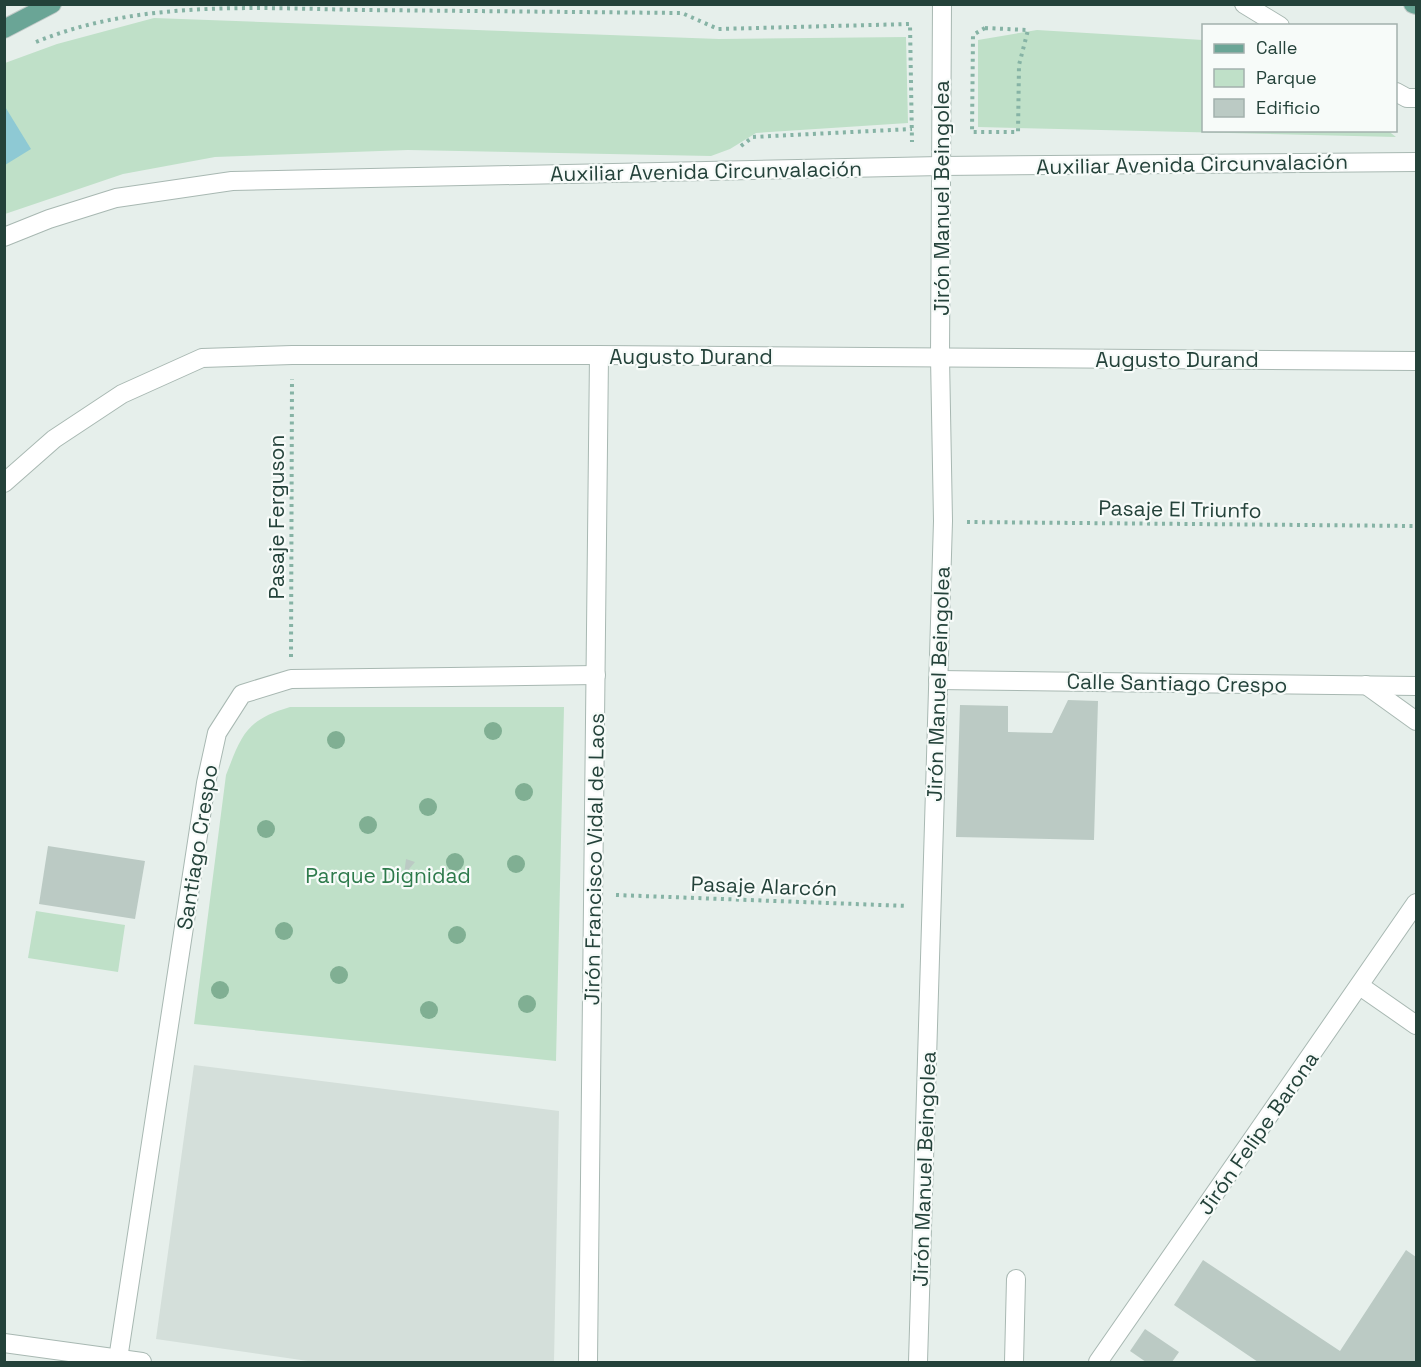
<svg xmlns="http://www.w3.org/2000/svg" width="1421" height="1367" font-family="'Space Grotesk',sans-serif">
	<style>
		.built { fill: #d4dfda }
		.green { fill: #bfe0c8 }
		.water { fill: #8ec9d4 }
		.building { fill: #bbcac4 }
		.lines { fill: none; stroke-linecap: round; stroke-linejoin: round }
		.minor-casing { stroke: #a8b8b2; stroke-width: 20 }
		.major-casing { stroke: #c2cac8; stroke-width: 20 }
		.path { stroke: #86b3a5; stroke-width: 4; stroke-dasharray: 3 4.5; stroke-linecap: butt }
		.minor { stroke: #fff; stroke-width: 18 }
		.major { stroke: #6aa596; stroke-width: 18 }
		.tree { fill: #80af93 }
		.labels { text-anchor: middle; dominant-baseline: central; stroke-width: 4.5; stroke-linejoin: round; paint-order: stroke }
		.street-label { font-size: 21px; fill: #24423a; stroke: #f7fbf9 }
		.park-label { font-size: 21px; fill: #2d7a4b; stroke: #f7fbf9 }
	</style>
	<rect width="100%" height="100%" fill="#e6efeb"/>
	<polygon class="built" points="194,1065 559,1111 554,1362 315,1362 156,1339"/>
	<g class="green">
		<polygon points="154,18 719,39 906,37 908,123 756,133 730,149 711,156 408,150 215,157 123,174 5,214 5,63 57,44"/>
		<polygon points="1037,30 1203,40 1204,130 1387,130 1396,137 978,127 978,40"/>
		<path d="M290 707H564L556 1061 194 1024 226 775C242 734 246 720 290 707Z"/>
		<polygon points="36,911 125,925 118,972 28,958"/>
	</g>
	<polygon class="water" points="4,105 31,149 5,165 4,165"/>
	<g class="building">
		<polygon points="1068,700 1098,701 1094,840 956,837 960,705 1008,706 1008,732 1052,733"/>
		<polygon points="48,846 145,861 135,919 39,904"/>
		<polygon points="406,859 415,862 404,875"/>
		<polygon points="1406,1250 1416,1257 1416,1362 1258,1362 1174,1305 1203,1260 1340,1351"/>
		<polygon points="1145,1329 1179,1352 1172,1362 1146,1362 1130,1351"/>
	</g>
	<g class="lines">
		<defs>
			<g id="minor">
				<polyline points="1244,4 1280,26"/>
				<polyline points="1396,92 1407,98 1416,98"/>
				<polyline points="4,237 49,219 116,198 232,181 941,166 1416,162"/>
				<polyline points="4,483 54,439 122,394 202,358 292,355 599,355 1416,361"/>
				<polyline points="938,680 1416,686"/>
				<polyline points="1366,685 1416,721"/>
				<polyline points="1360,986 1416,1025"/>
				<polyline points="4,1343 142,1362"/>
				<polyline points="118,1359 206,783 217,733 242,694 291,679 596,675"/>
				<polyline points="588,1362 599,355"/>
				<polyline points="918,1362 943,521 940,357 942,4"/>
				<polyline points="1014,1362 1016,1279"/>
				<polyline points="1098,1362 1416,903"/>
			</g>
			<g id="major">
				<polyline points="1413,4 1416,5"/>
				<polyline points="4,29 52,4"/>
			</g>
		</defs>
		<use href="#minor" class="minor-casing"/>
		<use href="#major" class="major-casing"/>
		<g class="path">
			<polygon points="985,28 1028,30 1019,65 1018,132 972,132 973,35"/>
			<path d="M36 42C138 0 254 8 363 10 470 11 576 12 682 13L718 29 910 24 912 142"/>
			<polyline points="741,146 753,137 912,129"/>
			<polyline points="967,522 1416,526"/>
			<polyline points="291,657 292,379"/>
			<polyline points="616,895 908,906"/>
		</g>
		<use href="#minor" class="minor"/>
		<use href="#major" class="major"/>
	</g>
	<g class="tree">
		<circle cx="493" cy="731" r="9"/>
		<circle cx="336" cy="740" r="9"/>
		<circle cx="524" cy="792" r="9"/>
		<circle cx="428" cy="807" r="9"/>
		<circle cx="368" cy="825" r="9"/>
		<circle cx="266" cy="829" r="9"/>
		<circle cx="455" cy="862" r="9"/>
		<circle cx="516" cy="864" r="9"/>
		<circle cx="284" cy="931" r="9"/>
		<circle cx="457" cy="935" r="9"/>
		<circle cx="339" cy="975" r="9"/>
		<circle cx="220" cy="990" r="9"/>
		<circle cx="527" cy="1004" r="9"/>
		<circle cx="429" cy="1010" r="9"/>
	</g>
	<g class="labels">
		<g class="street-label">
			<text transform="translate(1192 164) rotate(-1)">Auxiliar Avenida Circunvalación</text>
			<text transform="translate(706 171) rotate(-1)">Auxiliar Avenida Circunvalación</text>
			<text transform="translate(941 198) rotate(-90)">Jirón Manuel Beingolea</text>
			<text x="691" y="356">Augusto Durand</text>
			<text x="1177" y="359">Augusto Durand</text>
			<text transform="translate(1180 509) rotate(1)">Pasaje El Triunfo</text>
			<text transform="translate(276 517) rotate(-90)">Pasaje Ferguson</text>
			<text transform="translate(1177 683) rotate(1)">Calle Santiago Crespo</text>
			<text transform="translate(938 684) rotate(-88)">Jirón Manuel Beingolea</text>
			<text transform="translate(197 847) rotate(-81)">Santiago Crespo</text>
			<text transform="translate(594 859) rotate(-89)">Jirón Francisco Vidal de Laos</text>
			<text transform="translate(764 886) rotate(2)">Pasaje Alarcón</text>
			<text transform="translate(1258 1133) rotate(-55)">Jirón Felipe Barona</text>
			<text transform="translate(924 1169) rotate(-88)">Jirón Manuel Beingolea</text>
		</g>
		<g class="park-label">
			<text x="388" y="875">Parque Dignidad</text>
		</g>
	</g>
	<rect width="1421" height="1367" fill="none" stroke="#24423a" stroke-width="12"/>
	<rect x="1202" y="24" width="195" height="108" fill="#f7fbf9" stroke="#a3b1ad" stroke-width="1.5"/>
	<rect x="1214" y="44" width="30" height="9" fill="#6aa596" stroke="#a3b1ad" stroke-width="1.5"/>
	<text x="1256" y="54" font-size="18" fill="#24423a">Calle</text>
	<rect x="1214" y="69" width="30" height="18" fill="#bfe0c8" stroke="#a3b1ad" stroke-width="1.5"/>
	<text x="1256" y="84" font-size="18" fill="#24423a">Parque</text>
	<rect x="1214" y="99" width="30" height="18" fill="#bbcac4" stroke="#a3b1ad" stroke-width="1.5"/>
	<text x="1256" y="114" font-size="18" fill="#24423a">Edificio</text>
</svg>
